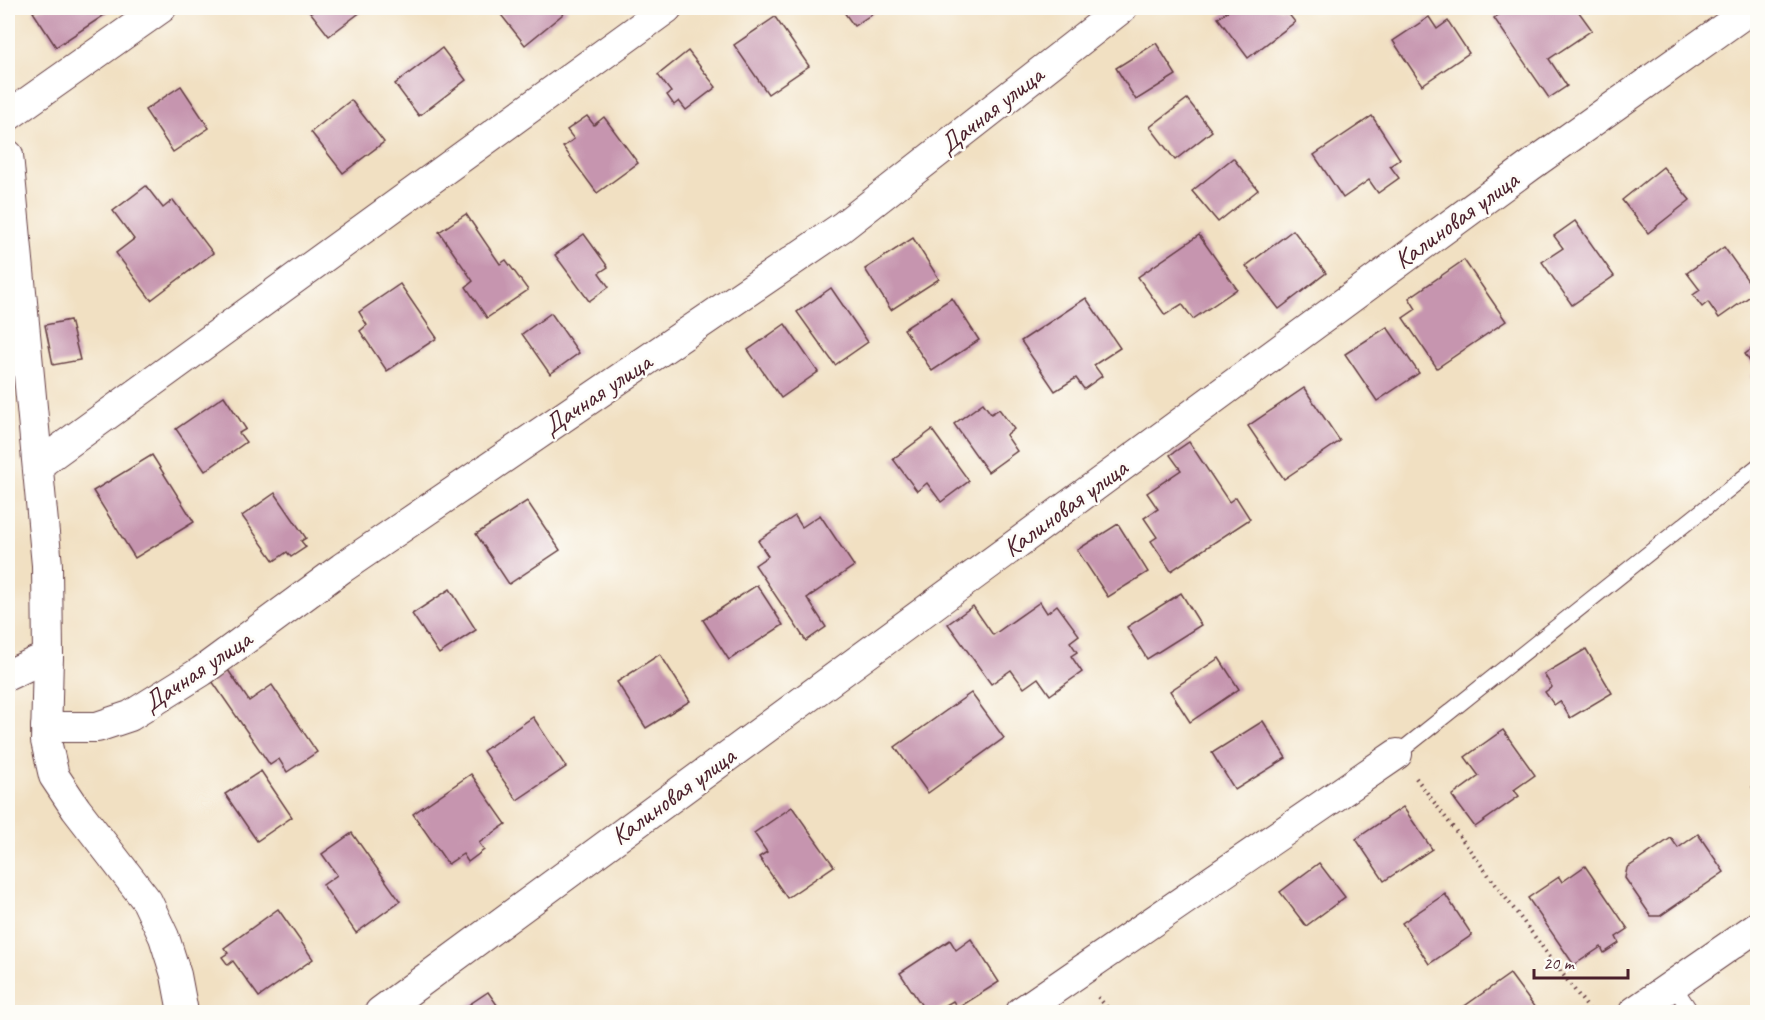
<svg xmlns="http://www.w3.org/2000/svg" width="1765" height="1020" font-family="Caveat,sans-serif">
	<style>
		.building { fill: #c695af }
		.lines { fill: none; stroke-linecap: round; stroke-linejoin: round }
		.service-casing { stroke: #633c42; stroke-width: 17 }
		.minor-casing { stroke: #633c42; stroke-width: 32 }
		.path { stroke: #633c42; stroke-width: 4; stroke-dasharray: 1.5 4.5; stroke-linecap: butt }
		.service { stroke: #fff; stroke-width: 15 }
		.minor { stroke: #fff; stroke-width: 30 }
		.labels { text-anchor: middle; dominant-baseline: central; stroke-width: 5; stroke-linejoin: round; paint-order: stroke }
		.street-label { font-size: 26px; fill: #4a1f2b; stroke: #fdfcf7 }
	</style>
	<rect width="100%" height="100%" fill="#fdfcf7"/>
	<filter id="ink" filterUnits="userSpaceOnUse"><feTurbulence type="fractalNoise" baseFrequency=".0167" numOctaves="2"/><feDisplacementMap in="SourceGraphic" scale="12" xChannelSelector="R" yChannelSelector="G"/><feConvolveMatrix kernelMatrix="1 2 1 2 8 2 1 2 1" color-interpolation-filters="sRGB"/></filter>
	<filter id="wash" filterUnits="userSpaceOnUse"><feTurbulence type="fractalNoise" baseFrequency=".008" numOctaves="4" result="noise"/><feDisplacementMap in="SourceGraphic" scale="24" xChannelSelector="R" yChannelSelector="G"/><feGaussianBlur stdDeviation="1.35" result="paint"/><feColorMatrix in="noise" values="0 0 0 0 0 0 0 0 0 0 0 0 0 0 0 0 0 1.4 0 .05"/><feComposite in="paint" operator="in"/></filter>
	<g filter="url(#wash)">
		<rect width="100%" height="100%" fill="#f1e0c2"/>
		<g id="blocks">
			<g class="building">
				<polygon points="40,8 115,8 56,47 33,12"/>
				<polygon points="307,8 366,8 329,36"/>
				<polygon points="502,8 566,8 568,10 525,45 498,11"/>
				<polygon points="841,8 881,8 854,26"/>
				<polygon points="1232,8 1284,8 1295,22 1248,58 1218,18"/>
				<polygon points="1509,8 1576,8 1592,30 1549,59 1567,86 1549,98 1494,18"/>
				<polygon points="775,17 809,66 768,94 734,45"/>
				<polygon points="1429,17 1437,29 1448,21 1469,53 1422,85 1393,41"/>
				<polygon points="1156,43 1176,75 1136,100 1116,68"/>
				<polygon points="442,48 466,80 419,116 395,84"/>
				<polygon points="688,51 716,87 686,110 679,101 674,105 667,95 671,92 658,75"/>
				<polygon points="181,86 209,128 173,152 145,110"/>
				<polygon points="1187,99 1212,131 1175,160 1150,127"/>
				<polygon points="351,100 384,142 343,173 311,132"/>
				<polygon points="587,116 594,125 604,117 638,163 597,193 563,147 574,139 567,130"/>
				<polygon points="1372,116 1400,159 1390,166 1399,178 1378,193 1369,180 1343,198 1314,155"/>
				<polygon points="1233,158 1258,190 1218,222 1192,191"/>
				<polygon points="1663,167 1690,200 1648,233 1622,200"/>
				<polygon points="146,186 163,208 173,200 213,253 151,300 116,253 134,239 113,211"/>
				<polygon points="466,214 500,264 506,260 528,290 487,318 466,287 473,281 439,232"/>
				<polygon points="1575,221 1614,276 1572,305 1542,262 1563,248 1554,236"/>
				<polygon points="1293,230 1326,273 1279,309 1246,266"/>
				<polygon points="584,234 608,267 599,273 609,287 589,301 555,255"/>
				<polygon points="1199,235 1237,289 1193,319 1182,304 1165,315 1138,277"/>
				<polygon points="913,238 939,279 891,310 865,269"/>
				<polygon points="1724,247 1756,292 1719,318 1708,302 1702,307 1693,295 1700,290 1687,273"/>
				<polygon points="1464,260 1506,321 1437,368 1403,318 1416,309 1409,298"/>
				<polygon points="400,284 437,338 387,371 360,331 367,325 359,312"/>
				<polygon points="831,288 868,342 835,365 797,312"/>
				<polygon points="952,298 979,340 932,371 904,329"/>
				<polygon points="1086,298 1120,348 1094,365 1102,376 1084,389 1076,378 1055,391 1021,341"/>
				<polygon points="551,313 579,353 550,374 522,334"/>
				<polygon points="70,320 80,360 53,365 45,325"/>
				<polygon points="785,324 818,372 781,398 748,350"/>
				<polygon points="1387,327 1419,373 1377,401 1345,354"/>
				<polygon points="1758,345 1758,386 1750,376 1757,372 1745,354"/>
				<polygon points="1304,388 1340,441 1284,479 1248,426"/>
				<polygon points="224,396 246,429 239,433 246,442 205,471 176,429"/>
				<polygon points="983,403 991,414 999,409 1014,429 1006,435 1017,451 988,472 954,424"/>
				<polygon points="932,430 969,481 941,502 927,483 917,491 893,459"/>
				<polygon points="1189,442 1229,502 1236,497 1250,519 1171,571 1151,541 1157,537 1144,518 1158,509 1147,493 1181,470 1170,455"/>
				<polygon points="152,455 194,522 135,558 93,491"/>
				<polygon points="275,493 306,538 301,541 306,547 291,557 287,552 274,561 242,516"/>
				<polygon points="527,501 560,550 509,584 476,534"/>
				<polygon points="820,515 854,566 807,598 826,627 806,641 755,565 768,556 758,541 795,516 802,527"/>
				<polygon points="1118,524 1148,572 1108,597 1077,550"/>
				<polygon points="757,585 783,625 729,660 703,620"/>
				<polygon points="450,589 476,630 439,654 412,614"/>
				<polygon points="1181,593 1201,625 1147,659 1127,627"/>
				<polygon points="1040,602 1047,613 1057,605 1079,635 1070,642 1077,652 1071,656 1082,672 1050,695 1038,678 1024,688 1011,670 991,684 948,624 973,606 993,635"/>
				<polygon points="1586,649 1612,693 1570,718 1560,701 1554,705 1545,692 1552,687 1544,674"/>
				<polygon points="660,654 690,701 646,728 617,682"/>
				<polygon points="1219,658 1239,689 1190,722 1170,691"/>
				<polygon points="228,670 249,701 272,685 317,752 287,772 279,759 270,765 212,681"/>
				<polygon points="971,693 1004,738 928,793 895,747"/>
				<polygon points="533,717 566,767 517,800 483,751"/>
				<polygon points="1263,721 1286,758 1235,790 1212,753"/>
				<polygon points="1503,730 1535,775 1514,790 1519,796 1475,827 1452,796 1479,776 1465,757"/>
				<polygon points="261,771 292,817 257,841 225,794"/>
				<polygon points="471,774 506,824 479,843 484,850 468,862 463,854 448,864 413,814"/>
				<polygon points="1758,784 1758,796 1752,787"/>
				<polygon points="792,807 834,866 787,898 759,857 767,852 754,833"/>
				<polygon points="1403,807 1432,849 1384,881 1356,839"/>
				<polygon points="352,833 400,901 356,933 323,885 337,875 322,854"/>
				<polygon points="1698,834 1724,872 1660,916 1651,916 1625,878 1627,868 1671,838 1678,848"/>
				<polygon points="1319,863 1345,897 1306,926 1280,892"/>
				<polygon points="1585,866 1628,929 1616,937 1619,943 1604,953 1601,947 1574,965 1528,898 1559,877 1562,882"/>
				<polygon points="1445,894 1472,935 1429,964 1402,923"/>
				<polygon points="278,909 313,959 259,997 233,961 228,965 222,957 228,953 224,948"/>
				<polygon points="971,939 999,982 958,1008 953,1001 934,1012 926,1012 900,973 950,940 956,950"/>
				<polygon points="1510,974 1538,1012 1460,1012 1459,1010"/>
				<polygon points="488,992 502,1012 458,1012"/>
			</g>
		</g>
	</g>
	<g filter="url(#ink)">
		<use href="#blocks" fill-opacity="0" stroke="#633c42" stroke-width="1.5"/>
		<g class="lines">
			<defs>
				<g id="service">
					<polyline points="1397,754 1758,466"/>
					<polyline points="1673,985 1691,1012"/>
				</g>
				<g id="minor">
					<polyline points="8,116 161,8"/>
					<polyline points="8,155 47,565 48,656 46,741 54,776 76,809 147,901 164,937 176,975 183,1012"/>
					<polyline points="38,465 667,8"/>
					<polyline points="8,675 48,656"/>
					<polyline points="46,727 97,727 130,716 202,671 342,568 842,227 1122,8"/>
					<polyline points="380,1012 1530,166 1752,8"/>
					<polyline points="1021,1012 1397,754"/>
					<polyline points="1634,1012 1758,926"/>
				</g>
			</defs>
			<use href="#service" class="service-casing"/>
			<use href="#minor" class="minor-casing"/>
			<g class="path">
				<polyline points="1416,778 1591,1012"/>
				<polyline points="1098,997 1111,1012"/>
			</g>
			<use href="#service" class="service"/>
			<use href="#minor" class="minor"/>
		</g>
	</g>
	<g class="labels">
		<g class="street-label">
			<text transform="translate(991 110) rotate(-38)">Дачная улица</text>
			<text transform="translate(1456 220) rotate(-36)">Калиновая улица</text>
			<text transform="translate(597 394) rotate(-34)">Дачная улица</text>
			<text transform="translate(1065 508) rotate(-36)">Калиновая улица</text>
			<text transform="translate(197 671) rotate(-34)">Дачная улица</text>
			<text transform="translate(673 796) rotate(-36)">Калиновая улица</text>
		</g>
	</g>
	<rect width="1765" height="1020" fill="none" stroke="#fdfcf7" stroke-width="30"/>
	<path d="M1534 969v9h94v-9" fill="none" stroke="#4a1f2b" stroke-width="3"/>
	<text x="1543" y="969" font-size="18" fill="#4a1f2b" stroke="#fdfcf7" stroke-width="4.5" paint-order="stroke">20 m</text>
</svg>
